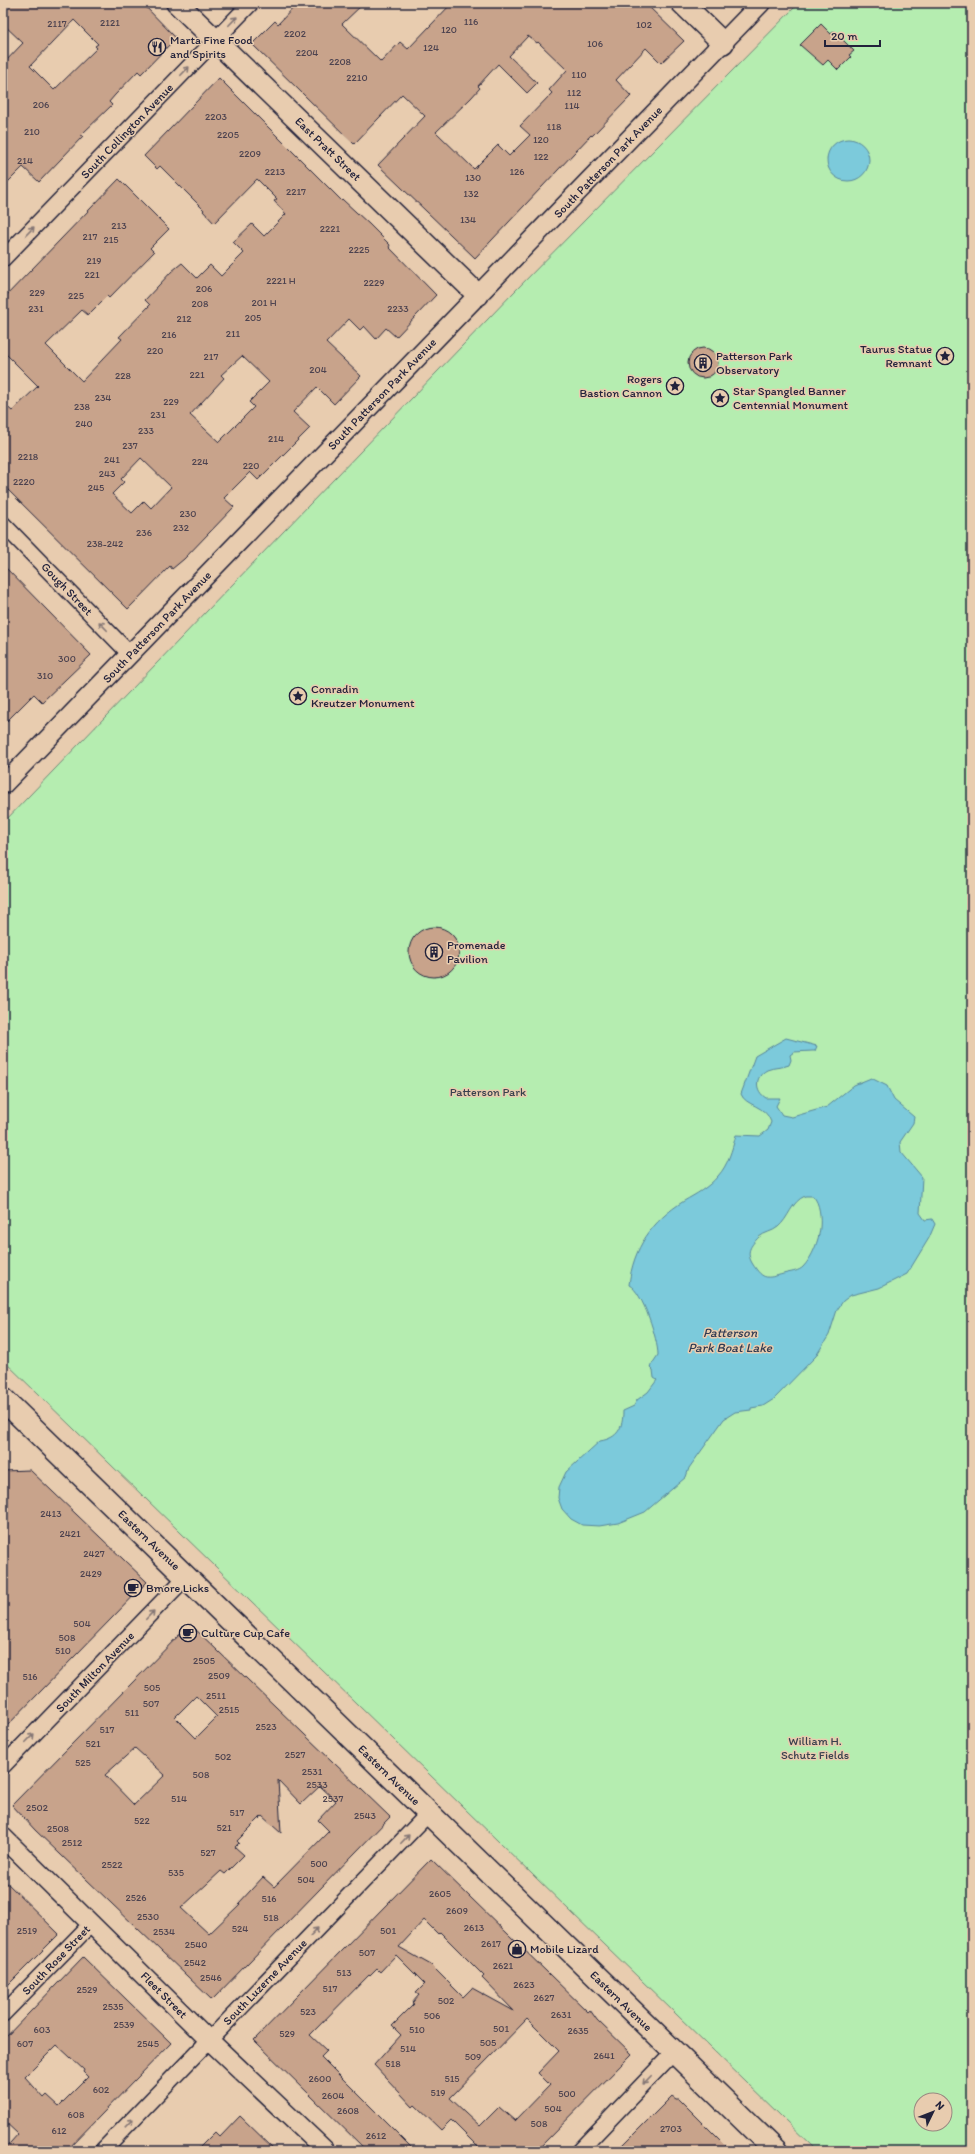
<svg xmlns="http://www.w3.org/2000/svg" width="975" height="2154" font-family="Itim,sans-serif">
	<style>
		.green { fill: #b5edb0; stroke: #6c8876; fill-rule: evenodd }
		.water { fill: #7ccadb; stroke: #58879b; fill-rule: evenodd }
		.building { fill: #c8a38b; stroke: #22223b; fill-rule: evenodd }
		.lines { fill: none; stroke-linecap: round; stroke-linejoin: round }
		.minor-casing { stroke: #22223b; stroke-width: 18 }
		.tertiary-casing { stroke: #22223b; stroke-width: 21 }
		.secondary-casing { stroke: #22223b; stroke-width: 24 }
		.primary-casing { stroke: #22223b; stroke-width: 25 }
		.minor { stroke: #e8ccaf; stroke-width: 15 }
		.tertiary { stroke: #e8ccaf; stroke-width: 18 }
		.secondary { stroke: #e8ccaf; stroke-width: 21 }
		.primary { stroke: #e8ccaf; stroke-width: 22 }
		.oneway { stroke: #857775 }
		.labels { text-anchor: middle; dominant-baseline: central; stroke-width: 3; stroke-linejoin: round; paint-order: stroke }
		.number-label { font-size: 10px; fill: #4c424f }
		.poi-label { font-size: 12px; fill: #22223b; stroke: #e8ccaf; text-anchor: start }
		.street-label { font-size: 12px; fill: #22223b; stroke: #e8ccaf }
		.park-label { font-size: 12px; fill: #38404d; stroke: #e8ccaf }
		.water-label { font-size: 13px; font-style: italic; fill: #303b53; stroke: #e8ccaf }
	</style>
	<rect width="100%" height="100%" fill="#e8ccaf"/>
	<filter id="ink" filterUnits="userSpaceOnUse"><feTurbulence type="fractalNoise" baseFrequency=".025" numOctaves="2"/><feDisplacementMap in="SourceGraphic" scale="8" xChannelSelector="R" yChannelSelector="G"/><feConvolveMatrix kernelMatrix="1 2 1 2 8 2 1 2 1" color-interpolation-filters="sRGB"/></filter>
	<g filter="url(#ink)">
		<path class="green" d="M799 3H972V2151H817L3 1360V823L514 292ZM921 2100H945V2124H921Z"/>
		<g class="water">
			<circle cx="848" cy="160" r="21"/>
			<path d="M786 1038 817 1046 815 1051H812L794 1052 790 1055 791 1060 789 1065C782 1068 774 1067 767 1070 754 1077 755 1091 766 1098H780L776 1106 782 1115 792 1117 827 1107 854 1085 871 1078 887 1086 894 1100 914 1117 913 1123 900 1142 901 1152 922 1177 920 1213 925 1220 932 1219 935 1224 929 1238 907 1274 879 1288 851 1295 843 1301 837 1310 829 1335 816 1356 774 1399 763 1406 751 1408V1410L735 1412 724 1419 689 1468 686 1477 645 1512 618 1523 599 1526 582 1525 571 1519 562 1509 558 1498 559 1487 566 1472 600 1441C618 1438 623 1428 623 1411L634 1406 637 1400 648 1392 657 1380 654 1378 653 1370 650 1367 658 1355C658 1340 643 1292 629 1285 633 1248 652 1221 684 1201 696 1194 708 1188 718 1176 728 1165 732 1150 736 1135L760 1136 768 1130 771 1122C766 1105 745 1106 741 1094L755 1056ZM805 1196H813C820 1203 821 1218 820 1228 819 1240 812 1258 803 1267 799 1271 792 1272 787 1273 767 1278 764 1282 752 1263 746 1252 750 1246 759 1237 765 1232 772 1232 778 1227 789 1218 791 1202 805 1196Z"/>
		</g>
		<g class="building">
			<path d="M3 3H142L176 38 141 74 138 71 115 95 109 102 112 105 81 135 83 136 39 182 23 167 3 187V64L23 43 3 24ZM74 20 98 44 95 46 97 48 54 90 30 66Z"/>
			<path d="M298 3H364L342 24 381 62 400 42 408 49 452 3H645L684 41 661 63 646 48 616 80 631 96 592 136 591 135 475 258 378 165 425 116 402 94 354 144 252 44 275 21 278 24ZM528 36 537 43 538 42 567 70 549 90 552 93 520 126 530 135 509 156 498 145 474 169 436 132 471 98 480 88 478 86 498 64 527 93 537 83 509 56Z"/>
			<polygon points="821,24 831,34 834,31 854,51 849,55 851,57 838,70 828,60 823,65 800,45"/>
			<path d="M219 78 342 201 343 200 369 224 390 245 389 247 436 295 396 337 386 328 376 339 364 326 360 330 349 319 326 343 361 376 334 404 317 387 293 412 310 428 258 480 250 472 224 498 234 507 184 559 172 569 170 566 128 609 3 485V403L12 411 38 386 3 351V299L119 179 169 229 150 248 154 252 109 298 107 296 88 315 82 310 46 345 82 381 122 339 119 337 150 305 145 300 172 271 182 263 197 278 210 265 221 276 244 253 233 242 252 224 264 236 286 214 274 201 277 199 257 179 214 223 203 211 204 210 160 166 157 169 144 156ZM242 356 269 382 249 402 254 407 219 442 190 415 224 378 221 375ZM141 458 171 487 151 508 144 501 132 513 112 494 124 482 121 479Z"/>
			<circle cx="703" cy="363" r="15"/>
			<polygon points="3,565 91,655 42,702 34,694 3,725"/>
			<circle cx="434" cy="952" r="25"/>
			<polygon points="30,1470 147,1582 3,1730 3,1471"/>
			<path d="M190 1624 390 1817 212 2000 35 1830 12 1805ZM196 1696 217 1717 196 1738 175 1717ZM135 1748 165 1775 134 1805 105 1775ZM278 1780 301 1804 320 1786 336 1801 318 1820 329 1831 274 1887 263 1877 239 1903 240 1904 209 1934 181 1908 221 1871 225 1874 244 1855 235 1847 239 1843 237 1841 262 1816 281 1833Z"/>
			<path d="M431 1859 588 2012 590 2010 597 2020 632 2054 536 2151H482L451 2120 441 2130 415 2105 413 2107 374 2065 401 2035 392 2026 414 2004 412 2003 419 1995 416 1993 425 1984 396 1955 380 1972 377 1969 370 1976 369 1975 310 2035 327 2051 321 2057 415 2151H367L254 2040ZM424 1920 438 1934 440 1932 484 1976 482 1978 514 2011 472 1988 463 1997 431 1965 399 1947ZM527 2019 559 2051 538 2073 550 2085 515 2121 499 2107 480 2126 450 2098Z"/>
			<polygon points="3,1879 59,1934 3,1990"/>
			<path d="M83 1957 171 2043 66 2151H3L18 2134 3 2120V2040ZM57 2045 84 2070 83 2072 88 2077 59 2106 47 2095 44 2098 25 2077Z"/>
			<polygon points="672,2096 676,2099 679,2099 731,2151 617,2151"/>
			<polygon points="240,2116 276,2151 196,2151 215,2132 220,2137"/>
		</g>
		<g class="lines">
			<defs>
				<g id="minor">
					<polyline points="3,259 251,3"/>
					<polyline points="3,524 130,654"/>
					<polyline points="3,1766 186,1577"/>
					<polyline points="3,2014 92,1923"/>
					<polyline points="102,2151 429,1813"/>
					<polyline points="579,2151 674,2052"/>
				</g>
				<g id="tertiary">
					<polyline points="3,785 761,3"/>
					<polyline points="3,1837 209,2040 326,2151"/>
				</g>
				<g id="secondary">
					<polyline points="177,3 478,295"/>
					<polyline points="682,3 723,43"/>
				</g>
				<polyline id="primary" points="3,1399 776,2151"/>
			</defs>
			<use href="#minor" class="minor-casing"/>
			<use href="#tertiary" class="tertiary-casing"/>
			<use href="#secondary" class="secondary-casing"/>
			<use href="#primary" class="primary-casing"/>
			<use href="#minor" class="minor"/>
			<use href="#tertiary" class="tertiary"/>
			<use href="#secondary" class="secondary"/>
			<use href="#primary" class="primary"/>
		</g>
		<defs><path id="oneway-shaft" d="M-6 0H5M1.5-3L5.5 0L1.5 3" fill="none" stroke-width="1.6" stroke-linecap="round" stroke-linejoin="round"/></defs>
		<g class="oneway">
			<use href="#oneway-shaft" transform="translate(233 21) rotate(-46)"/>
			<use href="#oneway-shaft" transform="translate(185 71) rotate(-46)"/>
			<use href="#oneway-shaft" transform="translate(30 231) rotate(-46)"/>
			<use href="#oneway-shaft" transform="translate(103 626) rotate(-134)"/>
			<use href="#oneway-shaft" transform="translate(150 1615) rotate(-46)"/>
			<use href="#oneway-shaft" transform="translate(30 1738) rotate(-46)"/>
			<use href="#oneway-shaft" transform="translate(405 1839) rotate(-46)"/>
			<use href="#oneway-shaft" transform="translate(314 1932) rotate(-46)"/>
			<use href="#oneway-shaft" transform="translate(647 2080) rotate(134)"/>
			<use href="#oneway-shaft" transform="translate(129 2123) rotate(-46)"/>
		</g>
	</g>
	<defs>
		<symbol id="restaurant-ring" viewBox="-11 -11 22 22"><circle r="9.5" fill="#e8ccaf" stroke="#22223b" stroke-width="1.5"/><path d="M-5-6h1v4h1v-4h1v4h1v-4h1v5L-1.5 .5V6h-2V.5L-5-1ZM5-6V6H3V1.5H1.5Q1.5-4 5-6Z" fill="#22223b"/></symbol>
		<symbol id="sight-ring" viewBox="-11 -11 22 22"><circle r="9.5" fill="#e8ccaf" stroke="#22223b" stroke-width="1.5"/><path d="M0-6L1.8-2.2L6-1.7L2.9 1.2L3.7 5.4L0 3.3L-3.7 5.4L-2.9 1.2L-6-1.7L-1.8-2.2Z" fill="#22223b"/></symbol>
		<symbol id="building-ring" viewBox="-11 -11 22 22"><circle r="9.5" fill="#e8ccaf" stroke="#22223b" stroke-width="1.5"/><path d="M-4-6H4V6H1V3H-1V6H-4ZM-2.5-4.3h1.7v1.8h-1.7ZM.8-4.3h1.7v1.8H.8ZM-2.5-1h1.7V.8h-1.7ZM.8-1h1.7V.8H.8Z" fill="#22223b"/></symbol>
		<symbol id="cafe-ring" viewBox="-11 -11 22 22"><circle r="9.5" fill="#e8ccaf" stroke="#22223b" stroke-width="1.5"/><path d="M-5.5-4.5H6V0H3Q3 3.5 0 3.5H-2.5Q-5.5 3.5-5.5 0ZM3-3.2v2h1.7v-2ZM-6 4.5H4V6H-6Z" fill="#22223b"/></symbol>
		<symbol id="shop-ring" viewBox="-11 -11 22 22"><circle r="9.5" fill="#e8ccaf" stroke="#22223b" stroke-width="1.5"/><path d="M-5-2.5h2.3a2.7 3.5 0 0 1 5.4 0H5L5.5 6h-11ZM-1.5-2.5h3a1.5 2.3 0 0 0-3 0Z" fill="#22223b"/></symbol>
	</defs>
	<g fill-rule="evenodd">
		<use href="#restaurant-ring" x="147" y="37" width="20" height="20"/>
		<use href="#sight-ring" x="935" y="346" width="20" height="20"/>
		<use href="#building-ring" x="693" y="353" width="20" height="20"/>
		<use href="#sight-ring" x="665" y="376" width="20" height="20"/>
		<use href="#sight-ring" x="710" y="388" width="20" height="20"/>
		<use href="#sight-ring" x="288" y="686" width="20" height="20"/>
		<use href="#building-ring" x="424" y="942" width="20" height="20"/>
		<use href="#cafe-ring" x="123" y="1578" width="20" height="20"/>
		<use href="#cafe-ring" x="178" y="1623" width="20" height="20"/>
		<use href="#shop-ring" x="507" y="1939" width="20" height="20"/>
	</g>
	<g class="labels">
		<g class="number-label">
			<text x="471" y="21">116</text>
			<text x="110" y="22">2121</text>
			<text x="57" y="23">2117</text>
			<text x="644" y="24">102</text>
			<text x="449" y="29">120</text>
			<text x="295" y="33">2202</text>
			<text x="595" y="43">106</text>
			<text x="431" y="47">124</text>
			<text x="307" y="52">2204</text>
			<text x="340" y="61">2208</text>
			<text x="579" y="74">110</text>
			<text x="357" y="77">2210</text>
			<text x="574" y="92">112</text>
			<text x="41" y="104">206</text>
			<text x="572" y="105">114</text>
			<text x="216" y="116">2203</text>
			<text x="554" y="126">118</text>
			<text x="32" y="131">210</text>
			<text x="228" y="134">2205</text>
			<text x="541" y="139">120</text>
			<text x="250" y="153">2209</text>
			<text x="541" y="156">122</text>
			<text x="25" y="160">214</text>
			<text x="275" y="171">2213</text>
			<text x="517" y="171">126</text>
			<text x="473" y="177">130</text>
			<text x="296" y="191">2217</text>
			<text x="471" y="193">132</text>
			<text x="468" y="219">134</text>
			<text x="119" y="225">213</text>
			<text x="330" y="228">2221</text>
			<text x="90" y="236">217</text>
			<text x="111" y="239">215</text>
			<text x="359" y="249">2225</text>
			<text x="94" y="260">219</text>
			<text x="92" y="274">221</text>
			<text x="281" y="280">2221 H</text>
			<text x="374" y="282">2229</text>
			<text x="204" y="288">206</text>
			<text x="37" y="292">229</text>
			<text x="76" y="295">225</text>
			<text x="264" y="302">201 H</text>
			<text x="200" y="303">208</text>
			<text x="36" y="308">231</text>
			<text x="398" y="308">2233</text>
			<text x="253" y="317">205</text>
			<text x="184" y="318">212</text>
			<text x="233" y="333">211</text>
			<text x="169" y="334">216</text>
			<text x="155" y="350">220</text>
			<text x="211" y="356">217</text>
			<text x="318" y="369">204</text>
			<text x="197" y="374">221</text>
			<text x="123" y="375">228</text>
			<text x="103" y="397">234</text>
			<text x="171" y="401">229</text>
			<text x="82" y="406">238</text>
			<text x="158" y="414">231</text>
			<text x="84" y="423">240</text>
			<text x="146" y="430">233</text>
			<text x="276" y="438">214</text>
			<text x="130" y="445">237</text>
			<text x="28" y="456">2218</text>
			<text x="112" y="459">241</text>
			<text x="200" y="461">224</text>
			<text x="251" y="465">220</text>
			<text x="107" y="473">243</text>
			<text x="24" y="481">2220</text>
			<text x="96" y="487">245</text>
			<text x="188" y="513">230</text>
			<text x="181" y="527">232</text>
			<text x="144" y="532">236</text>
			<text x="105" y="543">238-242</text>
			<text x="67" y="658">300</text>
			<text x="45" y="675">310</text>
			<text x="51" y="1513">2413</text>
			<text x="70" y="1533">2421</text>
			<text x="94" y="1553">2427</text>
			<text x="91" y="1573">2429</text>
			<text x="82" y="1623">504</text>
			<text x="67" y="1637">508</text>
			<text x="63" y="1650">510</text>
			<text x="204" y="1660">2505</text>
			<text x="219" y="1675">2509</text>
			<text x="30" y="1676">516</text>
			<text x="152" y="1687">505</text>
			<text x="216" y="1695">2511</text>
			<text x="151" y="1703">507</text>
			<text x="229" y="1709">2515</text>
			<text x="132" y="1712">511</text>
			<text x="266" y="1726">2523</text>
			<text x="107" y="1729">517</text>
			<text x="93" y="1743">521</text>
			<text x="295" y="1754">2527</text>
			<text x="223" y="1756">502</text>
			<text x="83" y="1762">525</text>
			<text x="312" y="1771">2531</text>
			<text x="201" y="1774">508</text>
			<text x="317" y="1784">2533</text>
			<text x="179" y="1798">514</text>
			<text x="333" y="1798">2537</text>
			<text x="37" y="1807">2502</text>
			<text x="237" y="1812">517</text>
			<text x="365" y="1815">2543</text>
			<text x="142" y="1820">522</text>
			<text x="224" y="1827">521</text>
			<text x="58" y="1828">2508</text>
			<text x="72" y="1842">2512</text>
			<text x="208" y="1852">527</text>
			<text x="319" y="1863">500</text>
			<text x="112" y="1864">2522</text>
			<text x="176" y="1872">535</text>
			<text x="306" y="1879">504</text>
			<text x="440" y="1893">2605</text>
			<text x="136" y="1897">2526</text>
			<text x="269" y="1898">516</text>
			<text x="457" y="1910">2609</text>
			<text x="148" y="1916">2530</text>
			<text x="271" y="1917">518</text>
			<text x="474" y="1927">2613</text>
			<text x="240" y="1928">524</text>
			<text x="27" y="1930">2519</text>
			<text x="388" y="1930">501</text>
			<text x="164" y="1931">2534</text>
			<text x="491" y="1943">2617</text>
			<text x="196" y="1944">2540</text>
			<text x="367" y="1952">507</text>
			<text x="195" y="1962">2542</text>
			<text x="503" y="1965">2621</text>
			<text x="344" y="1972">513</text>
			<text x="211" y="1977">2546</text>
			<text x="524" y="1984">2623</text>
			<text x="330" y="1988">517</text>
			<text x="87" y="1989">2529</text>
			<text x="544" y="1997">2627</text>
			<text x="446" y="2000">502</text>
			<text x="113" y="2006">2535</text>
			<text x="308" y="2011">523</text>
			<text x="561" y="2014">2631</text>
			<text x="432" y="2015">506</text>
			<text x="124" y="2024">2539</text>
			<text x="501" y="2028">501</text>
			<text x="42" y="2029">603</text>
			<text x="417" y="2029">510</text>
			<text x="578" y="2030">2635</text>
			<text x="287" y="2033">529</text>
			<text x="488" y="2042">505</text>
			<text x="25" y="2043">607</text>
			<text x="148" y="2043">2545</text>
			<text x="408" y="2048">514</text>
			<text x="604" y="2055">2641</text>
			<text x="473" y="2056">509</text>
			<text x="393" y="2063">518</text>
			<text x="320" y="2078">2600</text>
			<text x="452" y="2078">515</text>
			<text x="101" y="2089">602</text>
			<text x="438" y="2092">519</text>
			<text x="567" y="2093">500</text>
			<text x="333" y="2095">2604</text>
			<text x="553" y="2108">504</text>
			<text x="348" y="2110">2608</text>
			<text x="76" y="2114">608</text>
			<text x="539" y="2123">508</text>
			<text x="671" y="2128">2703</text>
			<text x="59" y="2130">612</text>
			<text x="376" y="2135">2612</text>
		</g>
		<g class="poi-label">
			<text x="170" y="40">Marta Fine Food<tspan x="170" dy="14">and Spirits</tspan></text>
			<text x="932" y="349" text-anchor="end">Taurus Statue<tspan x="932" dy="14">Remnant</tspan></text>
			<text x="716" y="356">Patterson Park<tspan x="716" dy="14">Observatory</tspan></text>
			<text x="662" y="379" text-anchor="end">Rogers<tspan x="662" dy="14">Bastion Cannon</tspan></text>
			<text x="733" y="391">Star Spangled Banner<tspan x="733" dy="14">Centennial Monument</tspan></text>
			<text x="311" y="689">Conradin<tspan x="311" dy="14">Kreutzer Monument</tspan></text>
			<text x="447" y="945">Promenade<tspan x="447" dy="14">Pavilion</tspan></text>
			<text x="146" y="1588">Bmore Licks</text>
			<text x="201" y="1633">Culture Cup Cafe</text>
			<text x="530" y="1949">Mobile Lizard</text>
		</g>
		<g class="street-label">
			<text transform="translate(127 131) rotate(-46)">South Collington Avenue</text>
			<text transform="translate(328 149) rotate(44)">East Pratt Street</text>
			<text transform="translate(608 162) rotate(-46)">South Patterson Park Avenue</text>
			<text transform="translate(382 394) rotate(-46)">South Patterson Park Avenue</text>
			<text transform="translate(67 589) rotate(46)">Gough Street</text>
			<text transform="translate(157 627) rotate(-46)">South Patterson Park Avenue</text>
			<text transform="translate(149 1540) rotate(44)">Eastern Avenue</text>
			<text transform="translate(95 1672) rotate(-46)">South Milton Avenue</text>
			<text transform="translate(389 1775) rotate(44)">Eastern Avenue</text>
			<text transform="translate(56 1960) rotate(-46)">South Rose Street</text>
			<text transform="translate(265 1982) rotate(-46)">South Luzerne Avenue</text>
			<text transform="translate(164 1995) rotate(45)">Fleet Street</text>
			<text transform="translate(621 2001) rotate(44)">Eastern Avenue</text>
		</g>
		<g class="park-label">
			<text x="488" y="1092">Patterson Park</text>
			<text x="815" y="1741">William H.<tspan x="815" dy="14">Schutz Fields</tspan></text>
		</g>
		<g class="water-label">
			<text x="730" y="1332">Patterson<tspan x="730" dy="15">Park Boat Lake</tspan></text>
		</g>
	</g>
	<rect width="975" height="2154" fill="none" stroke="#e8ccaf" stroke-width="16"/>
	<rect x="8" y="8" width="959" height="2138" fill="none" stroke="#22223b" stroke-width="1.5" filter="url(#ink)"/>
	<g transform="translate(933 2112) rotate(47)"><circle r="19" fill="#e8ccaf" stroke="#998881"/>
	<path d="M0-3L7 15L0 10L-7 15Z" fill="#22223b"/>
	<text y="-6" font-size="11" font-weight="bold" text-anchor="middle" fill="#22223b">N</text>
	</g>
	<path d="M825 40v6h55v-6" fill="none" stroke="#22223b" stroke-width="2"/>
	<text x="831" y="40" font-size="12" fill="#22223b" stroke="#e8ccaf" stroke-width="3" paint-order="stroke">20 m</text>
</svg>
